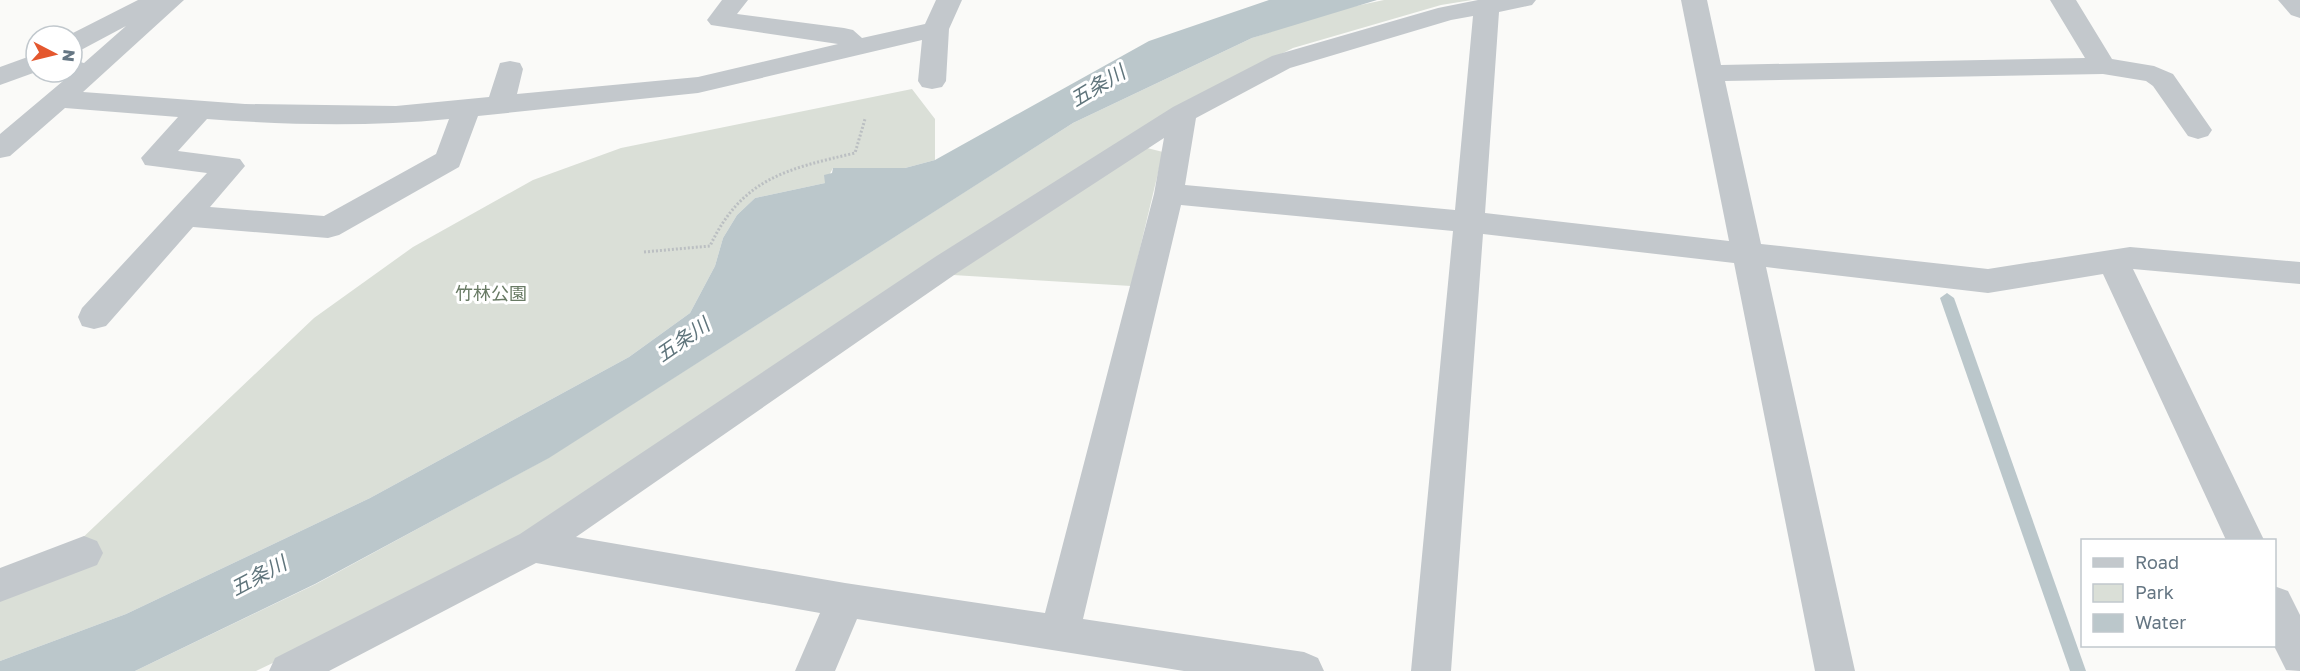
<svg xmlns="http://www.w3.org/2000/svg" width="2300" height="671" font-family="'Golos Text','Noto Sans JP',sans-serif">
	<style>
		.green { fill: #dadfd7 }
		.water { fill: #bbc7cb }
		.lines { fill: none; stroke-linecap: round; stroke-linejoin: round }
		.stream { fill: #bbc7cb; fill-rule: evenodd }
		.path { stroke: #bbbfc2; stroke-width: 3; stroke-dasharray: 2 2; stroke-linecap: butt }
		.minor { fill: #c3c8cc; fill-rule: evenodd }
		.labels { text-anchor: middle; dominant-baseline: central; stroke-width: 6; stroke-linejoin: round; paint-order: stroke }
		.park-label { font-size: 18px; fill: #687a64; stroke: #fff }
		.water-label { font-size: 20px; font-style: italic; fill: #60757c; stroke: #fff }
	</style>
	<rect width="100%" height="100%" fill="#fafaf8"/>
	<g class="green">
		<polygon points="1384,0 1472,0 1441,5 1293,48 1186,101 498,550 415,595 256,671 135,671 316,584 548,458 1073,123 1252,38 1337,10"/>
		<polygon points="912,89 935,119 935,160 905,168 833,168 825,183 755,198 737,215 723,238 715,266 690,313 629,357 370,498 126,614 0,661 0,601 76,544 314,318 413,247 533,180 621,148"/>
		<polygon points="1147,148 1163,152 1131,286 953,275"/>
	</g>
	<polygon class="water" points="1269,0 1377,0 1252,38 1073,123 549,458 315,584 135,671 0,671 0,661 126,614 370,498 629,357 690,313 715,266 723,238 737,215 755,198 825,183 824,175 832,173 833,168 905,168 935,160 1149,41"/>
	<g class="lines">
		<polygon class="stream" points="1947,293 1954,298 2086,671 2070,671 1940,298"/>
		<path class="path" d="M644 252 710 246C742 178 787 169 855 153L865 119"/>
		<g class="minor">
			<path d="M138 0H184L83 92 245 104 396 106 489 97 500 63 510 61 520 63 523 69 517 94 698 77 838 44 711 25 707 20 722 0H748L737 14 844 28 853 30 862 38 925 24 936 0H962L949 29 946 81 942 87 932 89 922 87 918 81 922 40 698 93 478 116 459 167 339 235 328 238 193 227 106 326 94 329 82 326 78 317 82 308 207 173 145 165 141 158 178 117 65 108 10 156 0 158V134L69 76 61 72H72V60L84 63 126 26 81 50 72 52V36H67ZM207 119C287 125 369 127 449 119L436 154 324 216 210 207 245 166 240 159 178 151Z"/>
			<path d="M1478 0H1536L1532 5 1499 12 1485 213 1729 241 1681 0H1707L1721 65 2085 58 2050 0H2076L2112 59 2154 66 2173 74 2212 130 2208 136 2198 139 2188 136 2153 86 2146 81 2103 74 1725 81 1761 244 1988 269 2130 247 2300 262V284L2133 269 2264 540H2226L2103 274 1988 293 1766 267 1855 671H1815L1734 263 1483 234 1451 671H1411L1453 231 1181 205 1083 619 1304 652 1318 658 1324 671H1184L857 619 835 671H795L820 613 536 563 329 671H269L275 658 520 534 935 257 1173 107 1272 56 1438 8ZM1473 16 1455 210 1185 185 1196 118 1290 68 1451 20ZM1164 138 1154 194 1045 613 845 583 576 537 957 273Z"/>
			<polygon points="2278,0 2300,0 2300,18 2291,15"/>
			<polygon points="36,54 36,72 0,85 0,67"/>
			<polygon points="84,536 97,541 103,553 97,565 0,602 0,568"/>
			<polygon points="2274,586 2288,591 2300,615 2300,671 2286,670 2274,646"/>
		</g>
	</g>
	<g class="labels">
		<g class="park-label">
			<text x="491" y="293">竹林公園</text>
		</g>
		<g class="water-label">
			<text transform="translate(1097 85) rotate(-31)">五条川</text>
			<text transform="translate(682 339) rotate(-35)">五条川</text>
			<text transform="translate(258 575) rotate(-28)">五条川</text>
		</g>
	</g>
	<rect x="2081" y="539" width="195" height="108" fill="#ffffff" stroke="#c1c8cd" stroke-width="1.5"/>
	<rect x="2093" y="558" width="30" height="9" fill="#c3c8cc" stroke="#c1c8cd" stroke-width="1.5"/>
	<text x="2135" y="569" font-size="18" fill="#657683">Road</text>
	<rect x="2093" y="584" width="30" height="18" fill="#dadfd7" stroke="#c1c8cd" stroke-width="1.5"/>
	<text x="2135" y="599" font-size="18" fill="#657683">Park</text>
	<rect x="2093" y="614" width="30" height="18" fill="#bbc7cb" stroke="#c1c8cd" stroke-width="1.5"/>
	<text x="2135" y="629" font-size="18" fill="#657683">Water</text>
	<g transform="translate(54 54) rotate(97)"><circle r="28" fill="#ffffff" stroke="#c1c8cd" stroke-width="1.5"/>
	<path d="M0-4.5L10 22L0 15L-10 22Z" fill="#e4572e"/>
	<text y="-9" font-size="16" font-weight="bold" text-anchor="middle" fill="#657683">N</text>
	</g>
</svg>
